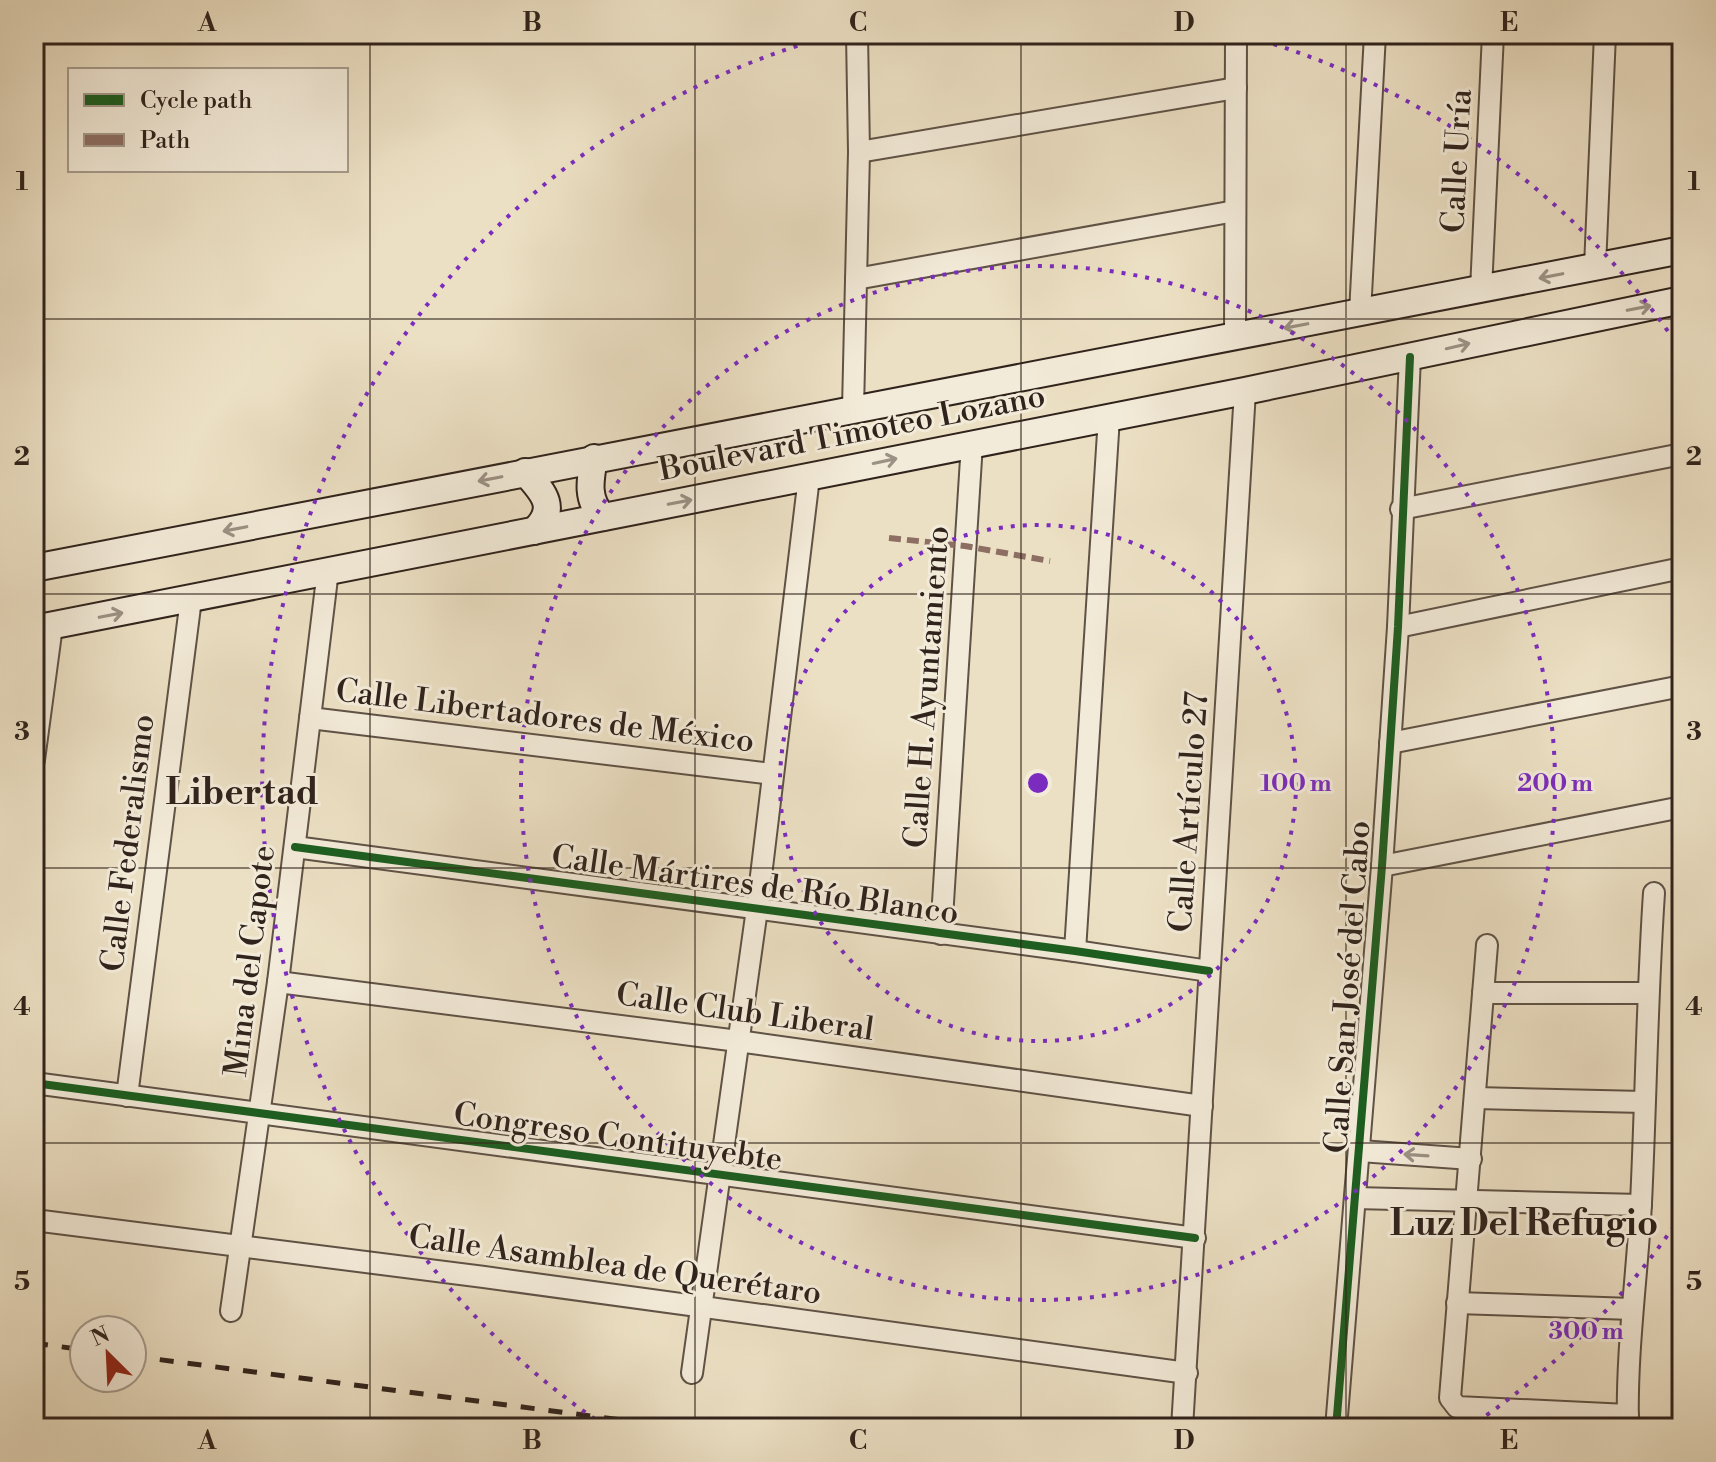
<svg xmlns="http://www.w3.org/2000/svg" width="1716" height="1462" font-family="'Libre Bodoni',serif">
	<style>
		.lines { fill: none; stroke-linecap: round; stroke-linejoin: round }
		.street-casing { stroke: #5f5246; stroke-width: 24 }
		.secondary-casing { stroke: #30231c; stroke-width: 30 }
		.street { stroke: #f3ebd9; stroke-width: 20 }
		.secondary { stroke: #f3ebd9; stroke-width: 26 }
		.rail { stroke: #30231c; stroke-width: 5; stroke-dasharray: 14 14; stroke-linecap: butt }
		.quiet { stroke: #8d6e63; stroke-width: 6; stroke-dasharray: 12 6; stroke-linecap: butt }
		.cycleway-casing { stroke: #f3ebd9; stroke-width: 13 }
		.cycleway { stroke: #1b5e20; stroke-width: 8 }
		.oneway { stroke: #9b9184 }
		.grid { fill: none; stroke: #30231c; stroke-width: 2; stroke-opacity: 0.55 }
		.ring { fill: none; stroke: #7b2cbf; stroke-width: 4; stroke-dasharray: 4 8 }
		.labels { text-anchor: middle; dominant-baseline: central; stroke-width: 6; stroke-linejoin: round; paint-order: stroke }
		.street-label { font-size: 32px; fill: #30231c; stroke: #f3ebd9 }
		.quarter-label { font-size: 36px; font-weight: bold; fill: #30231c; stroke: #f3ebd9 }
		.centre { fill: #7b2cbf; stroke: #f3ebd9; stroke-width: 4 }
		.ring-label { font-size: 24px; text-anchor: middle; font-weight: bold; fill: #7b2cbf; stroke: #f3ebd9; stroke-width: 6; stroke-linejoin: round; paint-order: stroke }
		.neatline { fill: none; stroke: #30231c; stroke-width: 3 }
		.grid-label { font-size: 26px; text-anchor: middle; font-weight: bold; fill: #30231c }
	</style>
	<rect width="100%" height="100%" fill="#ece0c4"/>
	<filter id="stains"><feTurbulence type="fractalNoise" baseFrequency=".0025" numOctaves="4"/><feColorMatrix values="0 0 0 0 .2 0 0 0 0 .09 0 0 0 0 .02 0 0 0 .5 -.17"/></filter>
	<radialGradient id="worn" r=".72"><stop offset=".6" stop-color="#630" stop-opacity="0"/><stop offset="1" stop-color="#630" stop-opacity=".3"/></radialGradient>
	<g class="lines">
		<defs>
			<g id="street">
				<polyline points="859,152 1236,88"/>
				<polyline points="1595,267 1605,34"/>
				<polyline points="856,279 1235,211"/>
				<polyline points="1481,290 1493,34"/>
				<polyline points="1360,313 1375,34"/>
				<polyline points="1235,338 1236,34"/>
				<polyline points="853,409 859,152 857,34"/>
				<polyline points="1401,509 1682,454"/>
				<polyline points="1398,627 1682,568"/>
				<polyline points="310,718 772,774"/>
				<polyline points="1390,743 1682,686"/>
				<polyline points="34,760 52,626"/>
				<polyline points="295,847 1075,951 1209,971"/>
				<polyline points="1382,866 1682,807"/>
				<polyline points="941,934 972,443"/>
				<polyline points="1487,945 1450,1398 1457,1407 1628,1415"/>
				<polyline points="1075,951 1109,417"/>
				<polyline points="278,982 738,1041 1202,1106"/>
				<polyline points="1483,993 1647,993"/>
				<polyline points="34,1083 1195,1238"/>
				<polyline points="127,1096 191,599"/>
				<polyline points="1476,1098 1644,1102"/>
				<polyline points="1360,1151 1471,1159"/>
				<polyline points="1355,1198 1641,1205"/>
				<polyline points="34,1220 484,1277 1187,1373"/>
				<polyline points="1457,1303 1632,1309"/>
				<polyline points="231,1311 278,982 328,570"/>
				<polyline points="692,1373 757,909 809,477"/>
				<polyline points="1182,1428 1245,391"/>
				<polyline points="1336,1428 1382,866 1398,627 1410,357"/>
				<path d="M1628 1428C1626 1353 1637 1278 1641 1203 1646 1100 1647 997 1654 893"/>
			</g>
			<g id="secondary">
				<path d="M594 458C590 480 586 500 603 517"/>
				<path d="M525 472C543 492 559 508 534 531"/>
				<path d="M34 568C583 458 1133 360 1682 250"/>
				<polyline points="34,629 1245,391 1682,300"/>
			</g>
		</defs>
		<use href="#street" class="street-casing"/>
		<use href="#secondary" class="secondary-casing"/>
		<use href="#street" class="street"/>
		<use href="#secondary" class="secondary"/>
		<g class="rail">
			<polyline points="34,1343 84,1350"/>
			<polyline points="132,1356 683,1428"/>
		</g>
		<polyline class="quiet" points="889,538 965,546 1050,561"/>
		<defs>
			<g id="cycleway">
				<polyline points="295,847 1075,951 1209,971"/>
				<polyline points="34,1083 1195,1238"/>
				<polyline points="1336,1428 1382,866 1398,627 1410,357"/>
			</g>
		</defs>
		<use href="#cycleway" class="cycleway-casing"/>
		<use href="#cycleway" class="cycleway"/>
	</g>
	<defs><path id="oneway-shaft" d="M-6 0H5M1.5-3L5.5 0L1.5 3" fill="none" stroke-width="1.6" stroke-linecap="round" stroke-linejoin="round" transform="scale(2)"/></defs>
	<g class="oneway">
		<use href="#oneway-shaft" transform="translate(1551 276) rotate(169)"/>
		<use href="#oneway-shaft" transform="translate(1639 308) rotate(-11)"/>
		<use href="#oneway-shaft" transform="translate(1296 326) rotate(169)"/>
		<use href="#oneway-shaft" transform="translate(1458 346) rotate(-13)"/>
		<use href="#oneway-shaft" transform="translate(885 461) rotate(-12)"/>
		<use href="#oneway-shaft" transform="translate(490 479) rotate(169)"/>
		<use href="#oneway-shaft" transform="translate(680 502) rotate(-11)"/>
		<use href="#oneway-shaft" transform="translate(235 529) rotate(169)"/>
		<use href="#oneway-shaft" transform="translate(111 615) rotate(-11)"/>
		<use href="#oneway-shaft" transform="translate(1416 1155) rotate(-176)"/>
	</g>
	<path class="grid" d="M370 34V1428M695 34V1428M1021 34V1428M1346 34V1428M34 319H1682M34 594H1682M34 868H1682M34 1143H1682"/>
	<g class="ring">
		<circle cx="1038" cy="783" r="258"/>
		<circle cx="1038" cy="783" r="517"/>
		<path d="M1681 1216A775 775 0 0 1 1471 1426M605 1426A775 775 0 0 1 837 34M1239 34A775 775 0 0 1 1681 350"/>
	</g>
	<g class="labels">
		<g class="street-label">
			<text transform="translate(1457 161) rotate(-87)">Calle Uría</text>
			<text transform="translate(852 433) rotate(-11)">Boulevard Timoteo Lozano</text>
			<text transform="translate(927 687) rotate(-86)">Calle H. Ayuntamiento</text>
			<text transform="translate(545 716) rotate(7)">Calle Libertadores de México</text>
			<text transform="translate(1189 812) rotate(-86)">Calle Artículo 27</text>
			<text transform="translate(128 843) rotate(-83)">Calle Federalismo</text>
			<text transform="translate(755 885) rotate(8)">Calle Mártires de Río Blanco</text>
			<text transform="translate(250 961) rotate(-83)">Mina del Capote</text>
			<text transform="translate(1348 987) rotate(-86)">Calle San José del Cabo</text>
			<text transform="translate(745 1012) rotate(8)">Calle Club Liberal</text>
			<text transform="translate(618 1137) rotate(8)">Congreso Contituyebte</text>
			<text transform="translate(615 1265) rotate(8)">Calle Asamblea de Querétaro</text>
		</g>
		<g class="quarter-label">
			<text x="242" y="793">Libertad</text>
			<text x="1524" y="1224">Luz Del Refugio</text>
		</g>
	</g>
	<circle cx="1038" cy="783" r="12" class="centre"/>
	<g class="ring-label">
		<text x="1296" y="791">100 m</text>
		<text x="1555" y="791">200 m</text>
		<text x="1586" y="1339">300 m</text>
	</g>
	<rect width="1716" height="1462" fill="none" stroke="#ece0c4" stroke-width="88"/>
	<rect x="68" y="68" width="280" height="104" fill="#f3ebd9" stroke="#a59b8d" stroke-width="2"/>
	<rect x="84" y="94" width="40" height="12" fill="#1b5e20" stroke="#a59b8d" stroke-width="2"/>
	<text x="140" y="108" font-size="24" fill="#30231c">Cycle path</text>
	<rect x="84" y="134" width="40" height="12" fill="#8d6e63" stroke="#a59b8d" stroke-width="2"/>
	<text x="140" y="148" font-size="24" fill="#30231c">Path</text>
	<g transform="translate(108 1354) rotate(336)"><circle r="38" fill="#f3ebd9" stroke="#a59b8d" stroke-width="2"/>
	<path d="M0-6L14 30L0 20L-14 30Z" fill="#8f2418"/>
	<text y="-12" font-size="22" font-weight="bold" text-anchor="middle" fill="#30231c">N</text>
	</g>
	<rect x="44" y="44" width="1628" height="1374" class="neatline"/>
	<g class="grid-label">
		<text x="207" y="31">A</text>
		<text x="532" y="31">B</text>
		<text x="858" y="31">C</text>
		<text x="1184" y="31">D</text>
		<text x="1509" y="31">E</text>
		<text x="22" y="190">1</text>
		<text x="1694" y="190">1</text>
		<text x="22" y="465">2</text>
		<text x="1694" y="465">2</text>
		<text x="22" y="740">3</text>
		<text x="1694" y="740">3</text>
		<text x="22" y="1015">4</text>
		<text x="1694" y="1015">4</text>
		<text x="22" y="1290">5</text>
		<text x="1694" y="1290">5</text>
		<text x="207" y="1449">A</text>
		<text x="532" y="1449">B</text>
		<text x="858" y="1449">C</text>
		<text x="1184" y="1449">D</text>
		<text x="1509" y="1449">E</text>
	</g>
	<rect width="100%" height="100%" filter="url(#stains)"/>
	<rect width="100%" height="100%" fill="url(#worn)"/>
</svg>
